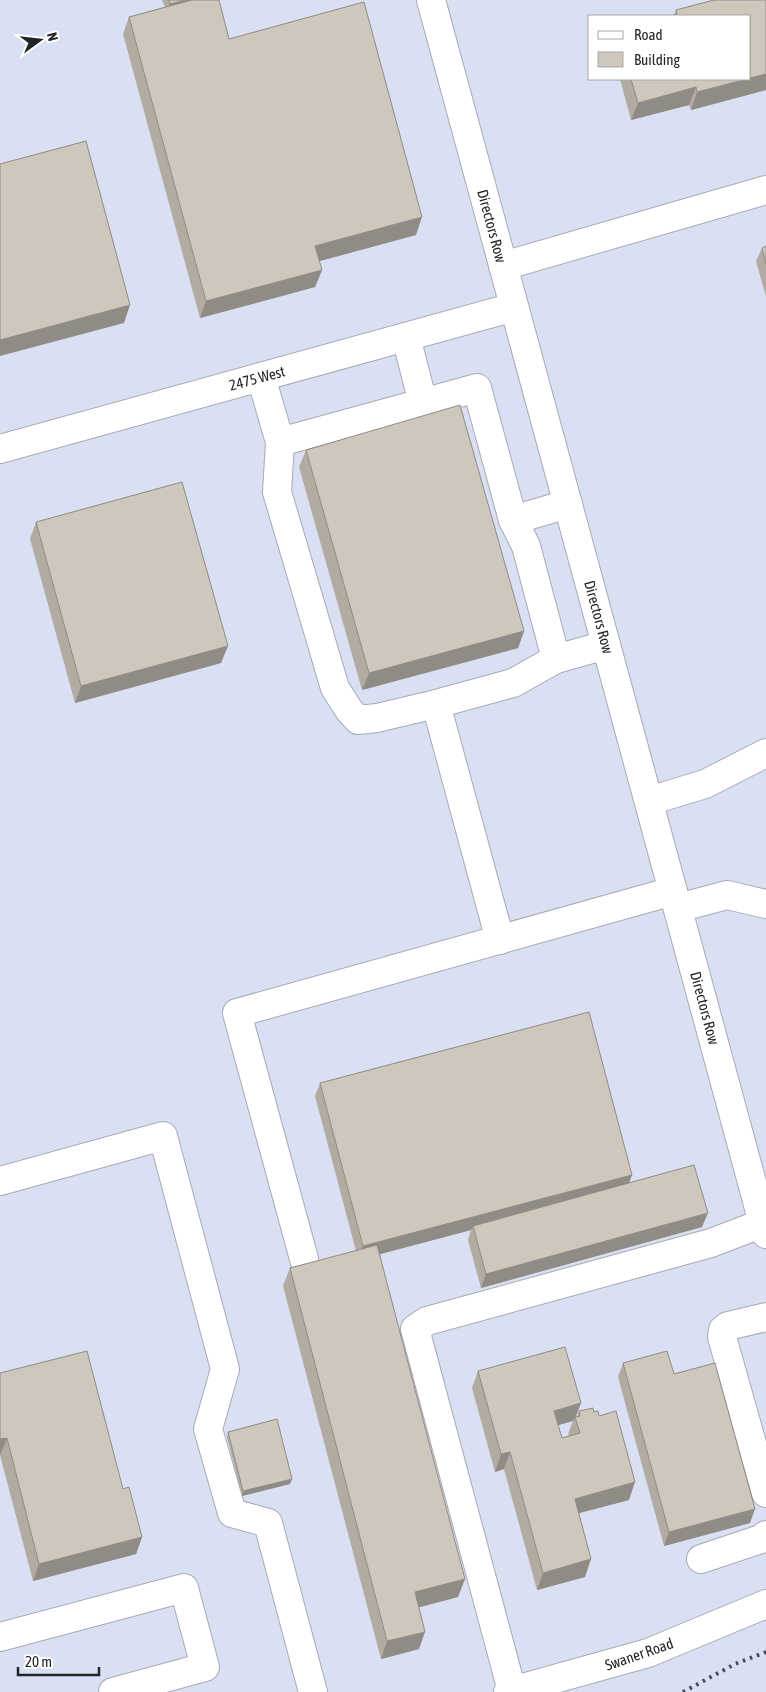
<svg xmlns="http://www.w3.org/2000/svg" width="766" height="1692" font-family="'Asap Condensed',sans-serif">
	<style>
		.built { fill: #dae0f3; fill-rule: evenodd }
		.lines { fill: none; stroke-linecap: round; stroke-linejoin: round }
		.minor-casing { stroke: #a7aab5; stroke-width: 30 }
		.minor { stroke: #fff; stroke-width: 28 }
		.rail { stroke: #47494f; stroke-width: 4; stroke-dasharray: 2.5 5; stroke-linecap: butt }
		.wall { fill: #b1aba2; fill-rule: evenodd }
		.shaded-wall { fill: #908b84 }
		.building { fill: #cec7bc; stroke: #908b84 }
		.labels { text-anchor: middle; dominant-baseline: central; stroke-width: 4.5; stroke-linejoin: round; paint-order: stroke }
		.street-label { font-size: 15px; fill: #232429; stroke: #fff }
	</style>
	<rect width="100%" height="100%" fill="#e6eaf6"/>
	<path class="built" d="M0 0H766V1692H0ZM590 16H750V79H590Z"/>
	<g class="lines">
		<defs>
			<g id="minor">
				<polyline points="431,0 766,1234"/>
				<polyline points="503,266 766,190"/>
				<polyline points="406,337 423,403"/>
				<polyline points="261,377 280,442 477,388 513,520 526,546 556,659 606,645"/>
				<polyline points="280,442 277,492 335,688 349,710 358,720 377,718 436,704"/>
				<polyline points="0,449 514,307"/>
				<polyline points="513,520 568,504"/>
				<polyline points="649,801 705,784 766,753"/>
				<polyline points="678,908 727,895 766,904"/>
				<polyline points="500,940 436,704 513,683 556,659"/>
				<polyline points="0,1181 163,1136 225,1369 208,1429 232,1513 268,1523 313,1692"/>
				<polyline points="304,1259 237,1013 673,891"/>
				<polyline points="766,1317 728,1326 723,1330 722,1337 766,1493"/>
				<polyline points="701,1559 761,1539 766,1535"/>
				<polyline points="0,1637 184,1588 205,1667 113,1692"/>
				<polyline points="512,1691 415,1329 427,1321 711,1243 763,1223"/>
				<polyline points="508,1692 648,1653 766,1604"/>
			</g>
		</defs>
		<use href="#minor" class="minor-casing"/>
		<use href="#minor" class="minor"/>
		<polyline class="rail" points="683,1692 735,1664 766,1652"/>
	</g>
	<g class="wall">
		<polygon points="162,0 219,0 229,39 416,235 319,261 322,270 315,287 200,318 123,34 129,17 165,7"/>
		<polygon points="714,0 766,0 766,90 691,110 689,105 631,120 620,79 750,79 750,16 670,16 674,15 676,10"/>
		<polygon points="766,246 766,297 756,261 762,248"/>
		<polygon points="306,450 524,631 518,648 362,690 299,467"/>
		<polygon points="36,522 221,663 75,703 30,539"/>
		<polygon points="320,1083 630,1183 702,1227 481,1288 468,1240 471,1230 380,1254 458,1597 419,1607 419,1649 381,1659 283,1286 290,1268 356,1251 315,1096"/>
		<polygon points="623,1363 674,1374 750,1523 664,1546 618,1377"/>
		<path d="M478 1371 576 1417 577 1416 579 1411 594 1412 599 1416 629 1500 579 1513 585 1577 537 1590 504 1469 495 1472 472 1388ZM573 1421 568 1434 569 1436 562 1438 558 1425Z"/>
		<polygon points="0,1373 123,1489 142,1537 136,1554 33,1581 0,1455"/>
		<polygon points="228,1432 290,1484 242,1496 227,1437"/>
	</g>
	<g class="shaded-wall">
		<polygon points="186,0 207,0 166,14 170,4"/>
		<polygon points="766,74 766,90 691,110 697,92"/>
		<polygon points="696,87 689,105 631,120 638,103"/>
		<polygon points="422,217 416,235 309,264 315,246"/>
		<polygon points="322,270 315,287 200,318 206,301"/>
		<polygon points="130,305 124,323 0,356 0,340"/>
		<polygon points="524,631 518,648 362,690 369,673"/>
		<polygon points="228,646 221,663 75,703 81,686"/>
		<polygon points="632,1175 627,1189 473,1226 471,1230 358,1260 363,1246"/>
		<polygon points="708,1213 702,1227 481,1288 486,1274"/>
		<polygon points="581,1403 575,1419 575,1417 573,1421 548,1428 554,1411"/>
		<polygon points="7,1438 0,1455 0,1439"/>
		<polygon points="510,1452 504,1469 495,1472 501,1454"/>
		<polygon points="292,1479 290,1484 242,1496 243,1491"/>
		<polygon points="635,1482 629,1500 568,1516 575,1499"/>
		<polygon points="755,1509 750,1523 664,1546 669,1532"/>
		<polygon points="142,1537 136,1554 33,1581 39,1564"/>
		<polygon points="591,1559 585,1577 537,1590 543,1573"/>
		<polygon points="465,1579 458,1597 409,1610 415,1592"/>
		<polygon points="425,1632 419,1649 381,1659 387,1641"/>
	</g>
	<g class="building">
		<polygon points="169,0 186,0 170,4"/>
		<polygon points="192,0 219,0 229,39 364,2 422,217 315,246 322,270 206,301 129,17"/>
		<polygon points="714,0 766,0 766,74 750,78 750,16 670,16 677,14 676,10"/>
		<polygon points="631,79 747,79 697,92 696,87 638,103"/>
		<polygon points="86,141 130,305 0,340 0,164"/>
		<polygon points="766,246 766,264 762,248"/>
		<polygon points="460,405 524,631 369,673 306,450"/>
		<polygon points="182,482 228,646 81,686 36,522"/>
		<polygon points="589,1012 632,1175 363,1246 320,1083"/>
		<polygon points="694,1165 708,1213 486,1274 473,1226"/>
		<polygon points="377,1245 465,1579 415,1592 425,1632 387,1641 290,1268"/>
		<polygon points="565,1347 581,1403 554,1411 562,1438 580,1433 575,1417 580,1416 579,1411 593,1408 594,1412 598,1411 599,1416 616,1411 635,1482 575,1499 591,1559 543,1573 510,1452 501,1454 478,1371"/>
		<polygon points="87,1351 123,1489 129,1487 142,1537 39,1564 7,1438 0,1439 0,1373"/>
		<polygon points="667,1351 674,1374 715,1363 755,1509 669,1532 623,1363"/>
		<polygon points="277,1419 292,1479 243,1491 228,1432"/>
	</g>
	<g class="labels">
		<g class="street-label">
			<text transform="translate(492 226) rotate(75)">Directors Row</text>
			<text transform="translate(257 378) rotate(-15)">2475 West</text>
			<text transform="translate(599 617) rotate(75)">Directors Row</text>
			<text transform="translate(705 1008) rotate(75)">Directors Row</text>
			<text transform="translate(639 1654) rotate(-19)">Swaner Road</text>
		</g>
	</g>
	<rect x="588" y="15" width="162" height="65" fill="#ffffff" stroke="#a7a7a9"/>
	<rect x="598" y="31" width="25" height="8" fill="#ffffff" stroke="#a7a7a9"/>
	<text x="634" y="40" font-size="15" fill="#232429">Road</text>
	<rect x="598" y="52" width="25" height="15" fill="#cec7bc" stroke="#a7a7a9"/>
	<text x="634" y="65" font-size="15" fill="#232429">Building</text>
	<g transform="translate(40 40) rotate(75)" stroke="#ffffff" stroke-width="4" paint-order="stroke">
	<path d="M0-4L9 19L0 12L-9 19Z" fill="#232429"/>
	<text y="-8" font-size="14" font-weight="bold" text-anchor="middle" fill="#232429">N</text>
	</g>
	<path d="M18 1667v8h81v-8" fill="none" stroke="#232429" stroke-width="2.5"/>
	<text x="25" y="1667" font-size="15" fill="#232429" stroke="#ffffff" stroke-width="4" paint-order="stroke">20 m</text>
</svg>
